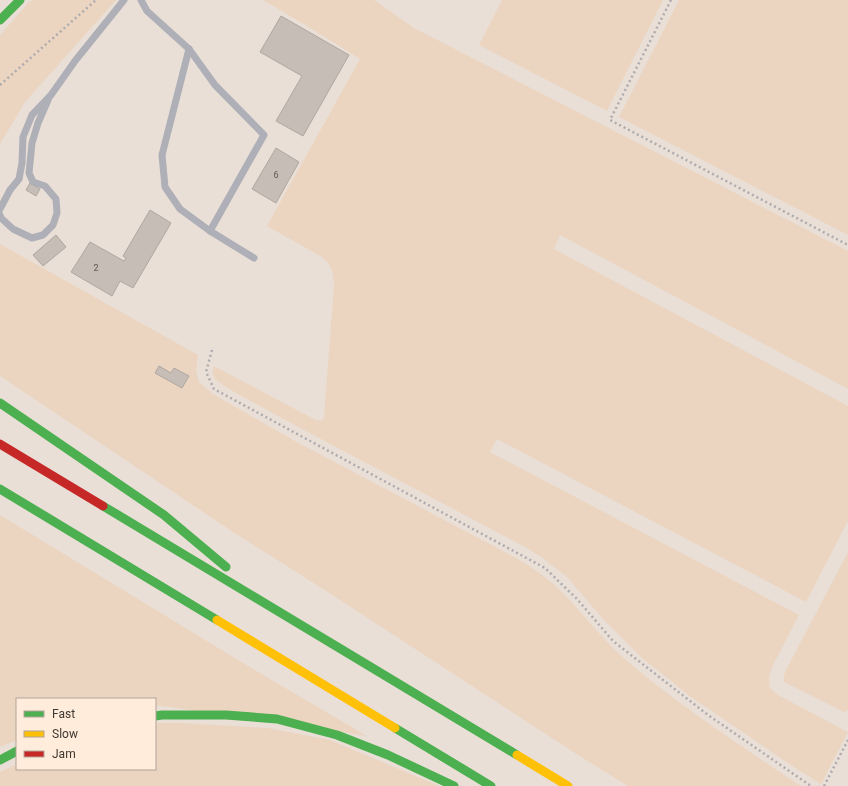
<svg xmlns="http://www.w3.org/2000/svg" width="848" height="786" font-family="Roboto,sans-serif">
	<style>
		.green { fill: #ebd5c1 }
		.building { fill: #c5bdb6; stroke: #afa7a0 }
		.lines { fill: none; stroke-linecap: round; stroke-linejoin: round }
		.path { stroke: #aeabaf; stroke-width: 2.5; stroke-dasharray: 2 3; stroke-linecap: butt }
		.lane { stroke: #aeafb7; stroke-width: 7 }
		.fast { stroke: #4caf50; stroke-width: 9 }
		.slow { stroke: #ffc107; stroke-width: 9 }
		.jam { stroke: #c62828; stroke-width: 9 }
		.labels { text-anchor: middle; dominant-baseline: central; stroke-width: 3; stroke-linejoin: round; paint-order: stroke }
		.number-label { font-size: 9px; fill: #605852 }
	</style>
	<rect width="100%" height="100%" fill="#e9dfd6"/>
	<g class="green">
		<polygon points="34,0 116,0 25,102 0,144 0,35 29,2"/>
		<polygon points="263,0 374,0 414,28 848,251 848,389 560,235 554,249 848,406 848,521 806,602 497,439 490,452 799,615 772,667 769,678 770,688 778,695 848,732 821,784 792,766 691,697 641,657 603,619 567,577 541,557 525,547 300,428 227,388 215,379 212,372 214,366 316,420 322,420 324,417 334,284 332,270 328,263 322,257 267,226 360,59 307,26"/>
		<polygon points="502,0 663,0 607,111 479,45"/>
		<polygon points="679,0 848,0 848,235 619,117"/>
		<path d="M0 244 198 355 196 370 199 382 213 394 295 441 518 559C534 569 551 580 564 594 587 618 607 645 633 666 686 710 744 748 801 786H628L581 757 323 589 233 532 0 376Z"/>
		<polygon points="0,515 243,663 367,736 155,705 155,699 17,699 17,740 0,747"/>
		<polygon points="848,552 848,709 846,713 786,683 783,681 785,672"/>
		<polygon points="155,723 182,723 268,728 330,740 439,786 0,786 0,772 17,764 17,769 155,769"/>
	</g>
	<g class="building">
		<polygon points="281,16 349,55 303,136 276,121 302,76 260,52"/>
		<polygon points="276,148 299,162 276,203 252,189"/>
		<polygon points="30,183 40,189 36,196 26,190"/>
		<polygon points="150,210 171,223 133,288 120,281 112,296 71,272 90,242 124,261 126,258 123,256"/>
		<polygon points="56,235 66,247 43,266 33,255"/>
		<polygon points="159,366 171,373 174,368 189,376 182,388 155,373"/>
	</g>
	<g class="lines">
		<g class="path">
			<polyline points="671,0 610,120 848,245"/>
			<polyline points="0,85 96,0"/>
			<polyline points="212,350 206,372 214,389 545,568 577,599 613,641 708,715 811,786"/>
			<polyline points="824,786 848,740"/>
		</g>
		<g class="lane">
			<polyline points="141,0 147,11 189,49 215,85 264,135 210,231 254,258"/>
			<polyline points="189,49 162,155 165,187 180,209 210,231"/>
			<polyline points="0,209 10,190 19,179 22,163 23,137 32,115 51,95 75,61 124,0"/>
			<polyline points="0,215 1,218 13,229 32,238 43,235 53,225 57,213 56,199 45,186 33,182 29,173 32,143 38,123 48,100"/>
		</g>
		<g class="fast">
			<polyline points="0,20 20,0"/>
			<polyline points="0,403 164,515 226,567"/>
			<polyline points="0,489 217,620"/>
			<polyline points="103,506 517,755"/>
			<polyline points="155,716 162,715 226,715 277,719 337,735 388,755 454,786"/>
			<polyline points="395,728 491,786"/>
			<polyline points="0,760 17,751"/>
		</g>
		<g class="slow">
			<polyline points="217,620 395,728"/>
			<polyline points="517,755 568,786"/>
		</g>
		<polyline class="jam" points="0,444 103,506"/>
	</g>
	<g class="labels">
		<g class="number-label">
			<text x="276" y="175">6</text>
			<text x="96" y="268">2</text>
		</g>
	</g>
	<rect x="16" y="698" width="140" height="72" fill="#ffecdb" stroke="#b2a497"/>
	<rect x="24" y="711" width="20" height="6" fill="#4caf50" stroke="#b2a497"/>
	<text x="52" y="718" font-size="12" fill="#3e3730">Fast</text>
	<rect x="24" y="731" width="20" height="6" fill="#ffc107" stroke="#b2a497"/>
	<text x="52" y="738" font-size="12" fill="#3e3730">Slow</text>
	<rect x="24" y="751" width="20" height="6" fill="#c62828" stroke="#b2a497"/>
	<text x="52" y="758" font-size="12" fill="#3e3730">Jam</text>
</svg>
